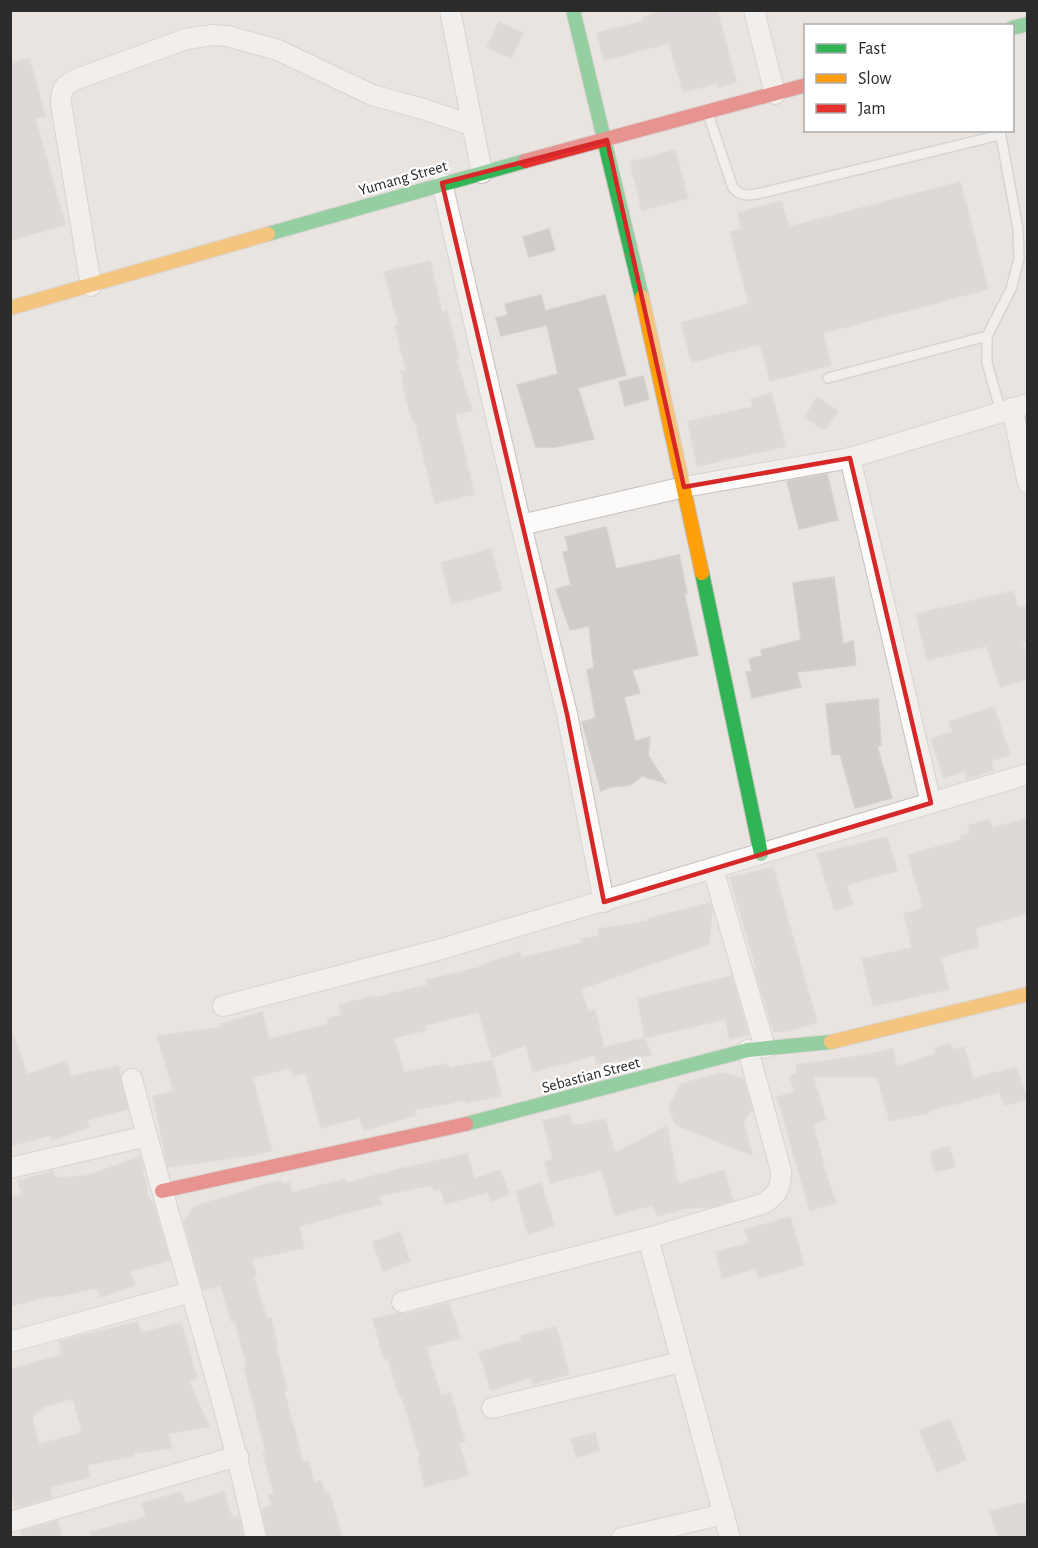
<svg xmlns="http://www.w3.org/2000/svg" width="1038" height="1548" font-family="'Alegreya Sans',sans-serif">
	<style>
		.building { fill: #d0cdc9; stroke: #d4d0cc; stroke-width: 1.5; fill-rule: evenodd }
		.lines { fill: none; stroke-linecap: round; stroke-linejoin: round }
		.lane-casing { stroke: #c3c1c1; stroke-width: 12 }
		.street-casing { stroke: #c3c1c1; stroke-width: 22 }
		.fast-casing { stroke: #c3c1c1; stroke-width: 16 }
		.slow-casing { stroke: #c3c1c1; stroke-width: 16 }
		.jam-casing { stroke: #c3c1c1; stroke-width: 16 }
		.lane { stroke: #fcfbfa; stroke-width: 9 }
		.street { stroke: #fcfbfa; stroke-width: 20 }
		.fast { stroke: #30b455; stroke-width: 14 }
		.slow { stroke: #ff9f0a; stroke-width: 14 }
		.jam { stroke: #e5322d; stroke-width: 14 }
		.marked { fill: none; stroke: #d62828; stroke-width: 4.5; stroke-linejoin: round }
		.labels { text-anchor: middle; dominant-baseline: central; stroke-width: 4.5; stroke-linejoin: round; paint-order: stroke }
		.street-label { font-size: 16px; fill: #2b2b2b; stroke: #fff }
	</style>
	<rect width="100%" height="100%" fill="#eae4e0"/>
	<g class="building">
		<polygon points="668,10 717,10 736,82 718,87 717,83 683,92 669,43 604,60 597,33 644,21 643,17"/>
		<polygon points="499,22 523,33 511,58 487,47"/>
		<polygon points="29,58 45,116 35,118 65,225 10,240 10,65"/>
		<polygon points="675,150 688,198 642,210 630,162"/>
		<polygon points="960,182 988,289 823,333 831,365 770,381 760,344 692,362 681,323 749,304 730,232 742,229 738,213 781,201 789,227"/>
		<polygon points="549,229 555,250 529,257 523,237"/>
		<polygon points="430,261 442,313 447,311 459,359 456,359 472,411 455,414 474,494 435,503 415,421 413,421 406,399 401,371 406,370 395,326 399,325 384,272"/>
		<polygon points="541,295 545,311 605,295 626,375 578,388 594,439 555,447 536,447 517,385 558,374 547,325 501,336 496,318 508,315 505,304"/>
		<polygon points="643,376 649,399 625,406 619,382"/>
		<polygon points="771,393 786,446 697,466 688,421 753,407 751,399"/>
		<polygon points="817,397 838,411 825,430 805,417"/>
		<polygon points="827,474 838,520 799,529 787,481"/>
		<polygon points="606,527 616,569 679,555 687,593 684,593 698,655 632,670 640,693 624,697 635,741 650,737 648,755 666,783 642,776 630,785 610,787 601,791 582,722 596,718 587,670 594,668 589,626 570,630 556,589 571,585 563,552 569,551 565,537"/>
		<polygon points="491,549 502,590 452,604 441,563"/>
		<polygon points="834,577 843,644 853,641 856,665 797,672 801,687 752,698 746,672 752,671 749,659 762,656 761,650 801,640 793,583"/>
		<polygon points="1013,591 1018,608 1025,606 1028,618 1028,641 1022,642 1028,659 1028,679 1000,687 987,646 927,660 916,614"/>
		<polygon points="878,699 881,745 877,746 892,798 855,808 840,754 832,755 826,704"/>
		<polygon points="994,707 1010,755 991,761 994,770 967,779 964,771 944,778 931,739 953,732 949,722"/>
		<polygon points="1028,818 1028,913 975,928 979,947 940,957 949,989 873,1006 862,959 912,948 904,914 923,908 908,855 962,840 961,836 971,833 968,826 989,819 992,828"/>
		<polygon points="887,837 897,871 846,885 853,904 835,910 817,854"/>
		<polygon points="773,867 817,1022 788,1031 774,1032 755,970 757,970 730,878"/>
		<polygon points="710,903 712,908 709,944 581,989 588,1012 595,1010 604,1047 645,1038 651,1055 597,1064 595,1055 533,1072 526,1045 492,1057 479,1012 425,1025 427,1030 394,1038 404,1072 448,1064 449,1068 492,1060 501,1096 466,1103 465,1100 414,1110 416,1115 364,1130 360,1117 321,1128 306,1073 294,1076 291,1068 252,1077 272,1151 247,1156 168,1167 153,1096 174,1091 157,1036 222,1027 221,1024 262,1012 269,1039 329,1024 327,1019 341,1015 339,1005 373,996 373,998 428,985 427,980 481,967 481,965 520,952 521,958 582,943 581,939 599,936 598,929 648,921 647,919"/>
		<polygon points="732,976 748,1034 730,1039 725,1019 645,1038 638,999"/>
		<polygon points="14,1036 27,1075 66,1061 71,1076 118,1066 128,1109 86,1120 89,1127 52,1140 51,1135 10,1146 10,1037"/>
		<polygon points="950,1044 953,1050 964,1047 973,1079 1016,1067 1027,1100 1004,1105 1000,1092 928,1111 929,1113 890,1121 877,1077 813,1076 826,1120 813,1124 823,1162 822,1162 836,1203 810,1210 777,1097 795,1092 790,1076 797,1074 796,1065 860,1056 892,1049 897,1067 935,1054 934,1048"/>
		<polygon points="722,1073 743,1078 752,1109 743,1121 752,1155 676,1125 669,1107 681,1084"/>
		<polygon points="569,1114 572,1126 605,1119 615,1153 667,1126 678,1184 724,1170 733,1200 711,1207 686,1208 657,1216 653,1205 615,1215 602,1170 550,1183 545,1162 553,1160 543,1121"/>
		<polygon points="949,1146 955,1167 935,1172 930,1153"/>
		<polygon points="467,1154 474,1179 500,1170 509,1194 491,1201 488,1192 445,1204 441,1190 462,1183 434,1190 432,1185 379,1196 381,1204 299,1226 304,1248 252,1259 256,1275 253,1276 267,1319 271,1318 278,1348 276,1348 287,1390 284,1391 303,1463 308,1461 314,1483 321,1481 325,1493 329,1492 342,1538 268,1538 262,1509 272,1506 269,1495 274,1494 263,1454 266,1453 244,1367 247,1366 235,1320 231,1321 221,1285 203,1290 184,1222 195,1206 256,1188 255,1187 281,1181 282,1184 290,1183 292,1193 345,1179 346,1183 400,1169"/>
		<polygon points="140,1157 144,1170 142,1170 147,1186 147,1195 153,1204 170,1260 130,1271 135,1285 100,1297 97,1288 54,1297 54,1295 10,1306 10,1197 22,1195 18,1181 53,1171 55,1178 86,1176"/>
		<polygon points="541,1183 554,1226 528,1234 516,1191"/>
		<polygon points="790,1217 804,1265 759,1278 756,1268 723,1278 716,1252 749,1243 745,1230"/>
		<polygon points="400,1232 410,1261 383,1271 373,1242"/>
		<polygon points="449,1303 460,1338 426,1347 441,1396 450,1393 465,1441 459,1443 468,1475 425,1487 418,1457 420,1456 402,1397 400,1398 388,1358 384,1359 373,1319 397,1313 406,1314"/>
		<path d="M138 1322 141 1333 181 1323 197 1379 189 1381 209 1427 168 1433 172 1448 133 1453V1456L87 1465 90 1477 50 1487 52 1497 16 1508 10 1487V1369L62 1355 59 1341ZM73 1398 82 1433 39 1444 32 1417 43 1407Z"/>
		<polygon points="556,1327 569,1374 533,1384 531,1377 491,1390 479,1352 522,1340 521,1336"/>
		<polygon points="950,1419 966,1460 937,1472 920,1431"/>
		<polygon points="595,1433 599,1451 576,1457 571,1439"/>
		<polygon points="181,1492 185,1504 224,1492 232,1518 239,1516 243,1535 234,1538 92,1538 91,1532 146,1517 142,1503"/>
		<polygon points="1028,1502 1028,1538 998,1538 990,1511"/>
		<polygon points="58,1521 62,1538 23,1538 21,1531"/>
	</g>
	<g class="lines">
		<defs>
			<g id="lane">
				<polyline points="708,114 733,188 739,193 746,195 757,194 1000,135"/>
				<polyline points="1000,131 1018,229 1019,259 1011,289 987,336 987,363 1001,412"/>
				<polyline points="828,378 987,336"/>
			</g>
			<g id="street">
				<polyline points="450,10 482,173"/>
				<polyline points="754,10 775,94"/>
				<polyline points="442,183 521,525 567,714 604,902"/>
				<path d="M91 286 61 104C61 90 63 85 77 79L186 39 212 35 227 36 278 50 372 95 423 109 471 125"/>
				<polyline points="1012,408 1028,483"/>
				<polyline points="850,458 931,803"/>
				<polyline points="521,525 684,487 850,458 1028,404"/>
				<polyline points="713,869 765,1048"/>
				<polyline points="223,1006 438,950 1028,774"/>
				<path d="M132 1079C171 1233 222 1383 256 1538"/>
				<polyline points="10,1168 147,1136"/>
				<polyline points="648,1238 730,1538"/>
				<path d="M402 1302 648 1238 762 1204C777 1196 781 1188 781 1171L748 1050"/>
				<polyline points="10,1342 191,1292"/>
				<polyline points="492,1408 681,1362"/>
				<polyline points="10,1522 238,1456"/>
				<polyline points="622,1538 724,1514"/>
			</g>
			<g id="fast">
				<polyline points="573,10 642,297"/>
				<polyline points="1012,28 1028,24"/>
				<polyline points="268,234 525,161"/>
				<polyline points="702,573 761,854"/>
				<polyline points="466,1124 748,1050 831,1042"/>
			</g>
			<g id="slow">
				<polyline points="642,297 702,573"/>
				<polyline points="10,308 268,234"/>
				<polyline points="831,1042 1028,994"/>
			</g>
			<g id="jam">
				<polyline points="525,161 806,85"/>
				<polyline points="162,1191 466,1124"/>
			</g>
		</defs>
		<use href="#lane" class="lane-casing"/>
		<use href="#street" class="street-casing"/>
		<use href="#fast" class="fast-casing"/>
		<use href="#slow" class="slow-casing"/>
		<use href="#jam" class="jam-casing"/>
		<use href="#lane" class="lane"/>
		<use href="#street" class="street"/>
		<use href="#fast" class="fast"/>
		<use href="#slow" class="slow"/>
		<use href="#jam" class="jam"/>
	</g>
	<path d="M0 0H1038V1548H0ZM607 140 684 487 850 458 931 803 604 902 567 714 442 183Z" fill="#eae4e0" fill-opacity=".55" fill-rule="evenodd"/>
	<path class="marked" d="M607 140 684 487 850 458 931 803 604 902 567 714 442 183Z"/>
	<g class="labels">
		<g class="street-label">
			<text transform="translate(403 178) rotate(-16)">Yumang Street</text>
			<text transform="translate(591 1075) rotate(-15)">Sebastian Street</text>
		</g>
	</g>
	<rect width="1038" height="1548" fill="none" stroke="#2b2b2b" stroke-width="24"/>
	<rect x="804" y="24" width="210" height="108" fill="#ffffff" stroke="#aaaaaa" stroke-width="1.5"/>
	<rect x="816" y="44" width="30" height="9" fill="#30b455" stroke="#aaaaaa" stroke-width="1.5"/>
	<text x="858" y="54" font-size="18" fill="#2b2b2b">Fast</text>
	<rect x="816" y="74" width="30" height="9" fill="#ff9f0a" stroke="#aaaaaa" stroke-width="1.5"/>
	<text x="858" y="84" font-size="18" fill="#2b2b2b">Slow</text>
	<rect x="816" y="104" width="30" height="9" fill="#e5322d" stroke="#aaaaaa" stroke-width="1.5"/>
	<text x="858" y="114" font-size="18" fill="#2b2b2b">Jam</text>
</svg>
